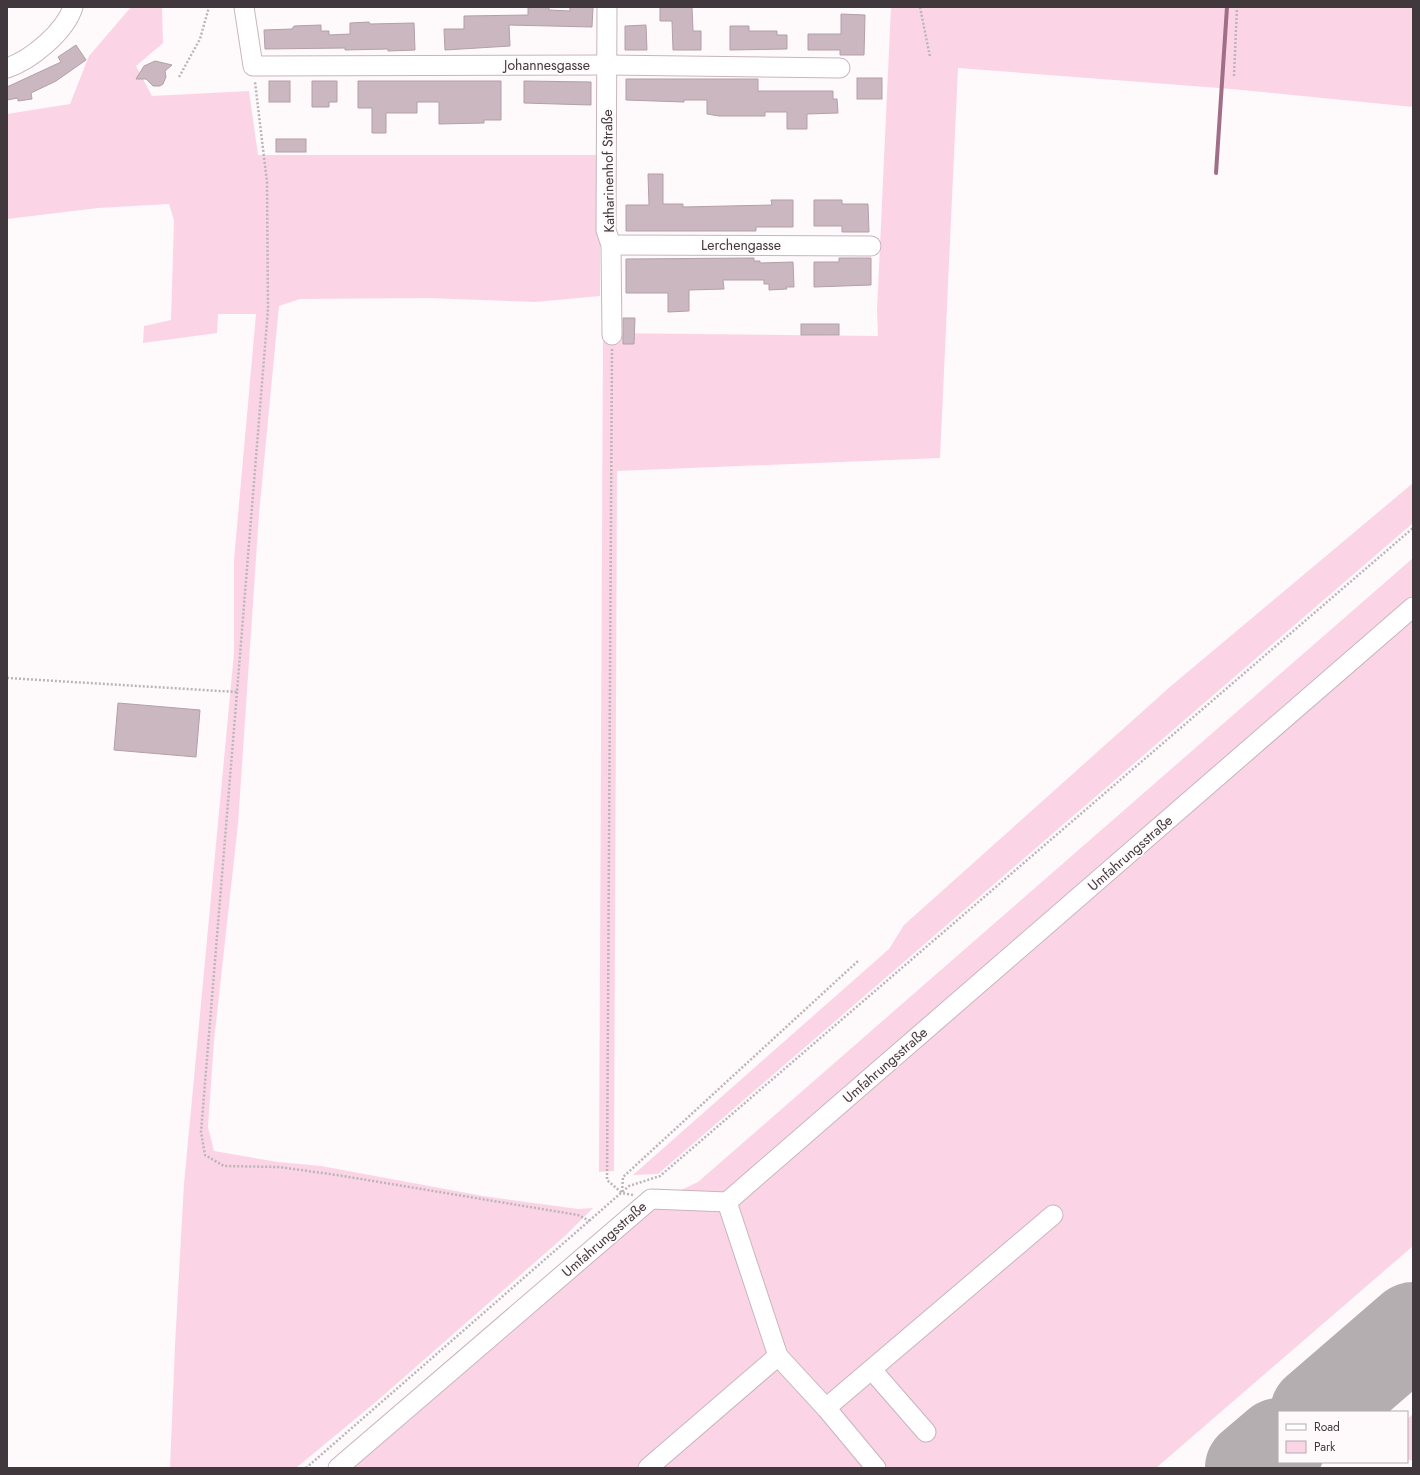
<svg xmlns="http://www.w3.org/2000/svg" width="1420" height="1475" font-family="Jost,sans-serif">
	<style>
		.green { fill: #fbd5e6 }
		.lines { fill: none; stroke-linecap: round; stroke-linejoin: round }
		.stream { stroke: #a06f87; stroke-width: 4 }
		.taxiway { stroke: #b4aeb1; stroke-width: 38 }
		.runway { stroke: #b4aeb1; stroke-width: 94 }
		.building { fill: #cbb7c0; stroke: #b39fa8 }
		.minor-casing { stroke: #c9b4be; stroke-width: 21 }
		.path { stroke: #bbb5b8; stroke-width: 2.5; stroke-dasharray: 2 2; stroke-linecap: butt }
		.minor { stroke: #fff; stroke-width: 19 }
		.labels { text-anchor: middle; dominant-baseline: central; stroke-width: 4; stroke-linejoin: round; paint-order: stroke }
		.street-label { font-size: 14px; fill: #40383c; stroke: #fef9fb }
	</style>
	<rect width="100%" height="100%" fill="#fef9fb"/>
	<g class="green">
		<polygon points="131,7 162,7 163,43 136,66 152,96 249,91 258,155 600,155 600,296 535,302 427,298 300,299 279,306 259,514 238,824 214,1041 208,1127 214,1151 278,1162 321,1166 483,1196 578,1209 593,1208 566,1235 377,1401 296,1468 170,1468 175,1345 184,1184 234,653 234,560 256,314 218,314 217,333 143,343 144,326 171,320 174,220 169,204 98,208 7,219 7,114 70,104 89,56"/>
		<polygon points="891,7 1413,7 1413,107 1232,89 958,68 940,458 617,471 614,1171 599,1172 603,333 878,336 877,311"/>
		<polygon points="1413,483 1413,523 658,1174 633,1175 889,949 904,925 1171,686"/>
		<polygon points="1413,558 1413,1246 1156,1468 346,1468 651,1204 698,1182"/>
		<polygon points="1413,1414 1413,1461 1407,1459 1407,1419"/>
	</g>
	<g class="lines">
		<polyline class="stream" points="1216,173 1227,7"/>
		<polyline class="taxiway" points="1406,1336 1413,1332"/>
		<g class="runway">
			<polyline points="1317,1412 1413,1329"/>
			<polyline points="1252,1468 1279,1445"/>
		</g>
	</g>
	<g class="building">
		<polygon points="528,7 549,7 549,10 570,11 570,7 593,7 592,27 509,25 510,46 445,50 444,29 464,29 464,16 528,15"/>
		<polygon points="660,7 692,7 693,31 701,31 701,50 673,50 672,21 660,21"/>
		<polygon points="841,14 865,15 864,55 840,55 840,50 808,50 808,34 841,34"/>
		<polygon points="369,22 370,24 414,23 415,50 388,51 388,49 345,50 345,48 265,49 264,30 292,29 294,26 321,25 321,31 329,31 329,35 350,34 350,23"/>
		<polygon points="646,25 647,50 625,50 625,26"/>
		<polygon points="730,26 749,26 749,31 777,31 777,35 787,35 787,49 730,50"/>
		<polygon points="76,45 86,60 56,81 31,93 32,99 18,101 18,98 7,100 7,87 61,62 58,57"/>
		<polygon points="155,61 172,65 165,71 166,77 163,84 160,86 153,86 146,79 136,79 144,66"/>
		<rect x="857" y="78" width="25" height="21"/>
		<polygon points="626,79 758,79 758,91 833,91 833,99 837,99 838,113 807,114 807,129 787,129 787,112 765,112 765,116 719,116 707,114 707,100 684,100 684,102 626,100"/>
		<rect x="269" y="81" width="21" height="21"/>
		<polygon points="312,81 337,81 337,102 329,102 329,107 312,107"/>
		<polygon points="358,81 501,81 501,120 484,120 484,123 439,124 439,102 417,102 417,113 386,113 386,133 372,133 372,108 358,108"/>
		<polygon points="524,81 591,82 591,105 524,103"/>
		<rect x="276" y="139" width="30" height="13"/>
		<polygon points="648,174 663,174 663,204 683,204 683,207 772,205 771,200 793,200 793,227 756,227 756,231 626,231 626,205 649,205"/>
		<polygon points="814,200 842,200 842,204 868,204 869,232 842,232 842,226 814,226"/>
		<polygon points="754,258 754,261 760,261 760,263 793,262 794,287 786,287 787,289 769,290 769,284 764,284 764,280 723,280 724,289 689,290 689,311 668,312 668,293 626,293 626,259"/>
		<polygon points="839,258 871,258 871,285 814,287 814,262 839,262"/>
		<polygon points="623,318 635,318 634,344 623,344"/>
		<rect x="801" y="324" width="38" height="11"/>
		<polygon points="118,703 200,710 196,757 114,750"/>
	</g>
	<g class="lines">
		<defs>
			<g id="minor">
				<polyline points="244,7 253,66 607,65 840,68"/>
				<polyline points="607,7 606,230 611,245 612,335"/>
				<path d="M7 68C31 60 65 32 73 7"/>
				<polyline points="611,245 871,246"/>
				<polyline points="778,1356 826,1408 876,1468"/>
				<polyline points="872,1370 926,1432"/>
				<polyline points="826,1408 1053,1215"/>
				<polyline points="338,1468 651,1199 727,1202 1413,607"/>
				<polyline points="648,1468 778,1356 727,1202"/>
			</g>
		</defs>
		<use href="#minor" class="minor-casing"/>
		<g class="path">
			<polyline points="920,7 930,57"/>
			<polyline points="1234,76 1237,7"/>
			<polyline points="179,77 200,39 209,7"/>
			<polyline points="612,349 607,1180 622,1193 633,1195"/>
			<polyline points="7,678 237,692 268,309 267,182 255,82"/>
			<polyline points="237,692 201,1132 205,1155 224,1166 279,1167 337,1175 578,1215 590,1221"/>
			<polyline points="622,1192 623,1177 858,961"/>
			<polyline points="306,1468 629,1186 660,1176 1413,528"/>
		</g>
		<use href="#minor" class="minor"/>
	</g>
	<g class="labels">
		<g class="street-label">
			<text x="547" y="65">Johannesgasse</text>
			<text transform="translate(608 171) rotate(-91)">Katharinenhof Straße</text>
			<text x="741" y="245">Lerchengasse</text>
			<text transform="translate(1130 853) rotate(-41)">Umfahrungsstraße</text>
			<text transform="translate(885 1065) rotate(-41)">Umfahrungsstraße</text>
			<text transform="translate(604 1239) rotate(-41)">Umfahrungsstraße</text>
		</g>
	</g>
	<rect width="1420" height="1475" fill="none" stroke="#40383c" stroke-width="16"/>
	<rect x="1278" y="1411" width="130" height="52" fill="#fef9fb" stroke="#b2acaf"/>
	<rect x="1286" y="1424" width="20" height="6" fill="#ffffff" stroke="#b2acaf"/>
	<text x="1314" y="1431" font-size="12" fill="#40383c">Road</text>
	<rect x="1286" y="1441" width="20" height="12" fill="#fbd5e6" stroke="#b2acaf"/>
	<text x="1314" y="1451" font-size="12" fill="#40383c">Park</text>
</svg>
